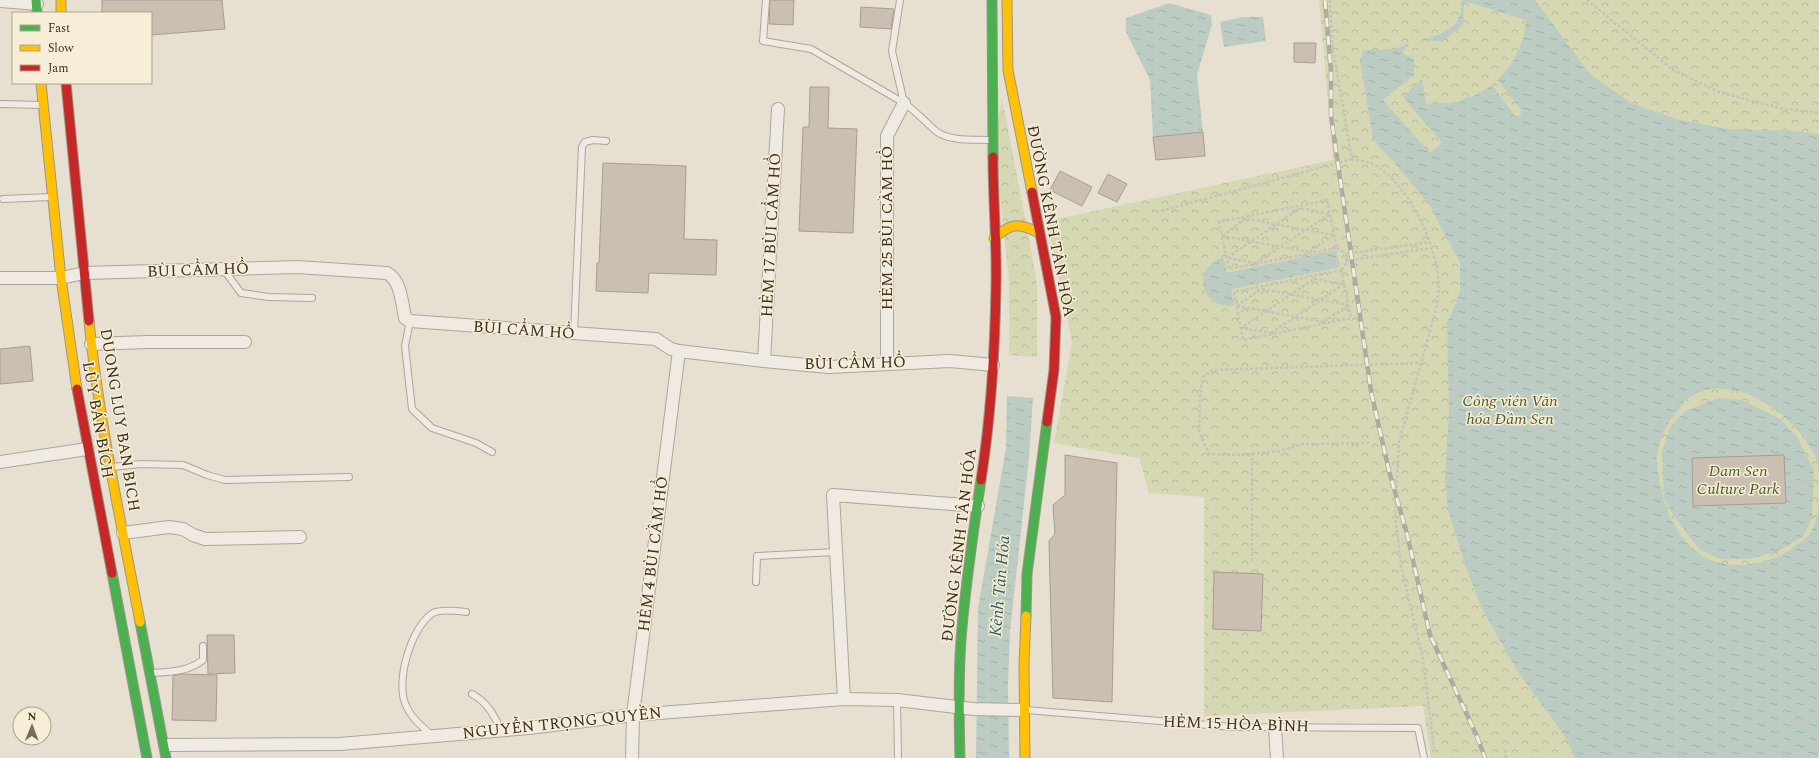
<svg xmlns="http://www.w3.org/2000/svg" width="1819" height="758" font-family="Spectral,serif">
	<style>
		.park { fill: url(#park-crowns) }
		.water { fill: url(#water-ripples) }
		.building { fill: #cbbfb2; stroke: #a89c90 }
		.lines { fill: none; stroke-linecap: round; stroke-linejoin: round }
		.lane-casing { stroke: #ada599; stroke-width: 8 }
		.street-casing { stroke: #ada599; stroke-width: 14 }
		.fast-casing { stroke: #9c958a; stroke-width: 11 }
		.slow-casing { stroke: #9c958a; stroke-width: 11 }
		.jam-casing { stroke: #9c958a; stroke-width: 11 }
		.path { stroke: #c8c2b9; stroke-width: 2.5; stroke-dasharray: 3 2; stroke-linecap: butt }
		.lane { stroke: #efebe3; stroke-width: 6 }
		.street { stroke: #efebe3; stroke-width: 12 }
		.fast { stroke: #4caf50; stroke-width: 9 }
		.slow { stroke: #ffc107; stroke-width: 9 }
		.jam { stroke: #c62828; stroke-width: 9 }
		.rail-casing { stroke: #afaaa2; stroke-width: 4.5 }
		.rail { stroke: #f7eed8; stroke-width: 3; stroke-dasharray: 9; stroke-linecap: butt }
		.labels { text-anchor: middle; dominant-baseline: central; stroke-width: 3; stroke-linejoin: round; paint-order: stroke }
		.street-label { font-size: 16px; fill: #3d2e20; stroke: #f7eed8 }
		.park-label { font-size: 16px; font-style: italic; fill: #4d5a26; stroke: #f7eed8 }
		.water-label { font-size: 17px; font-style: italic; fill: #2f5d5a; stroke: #f7eed8 }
	</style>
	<defs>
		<pattern id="park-crowns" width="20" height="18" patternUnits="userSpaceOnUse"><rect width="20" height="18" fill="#d6d7b3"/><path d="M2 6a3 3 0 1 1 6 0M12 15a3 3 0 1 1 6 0" fill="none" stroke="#b9b99a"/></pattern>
		<pattern id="water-ripples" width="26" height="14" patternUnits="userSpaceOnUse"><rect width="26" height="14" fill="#bcccc2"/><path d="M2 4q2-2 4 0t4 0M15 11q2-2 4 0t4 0" fill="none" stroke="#a2b0a6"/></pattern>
	</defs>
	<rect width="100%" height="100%" fill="#e7e0d1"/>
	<g class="park">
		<polygon points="1319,0 1819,0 1819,758 1431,758 1423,706 1204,716 1204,497 1149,493 1139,458 1054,443 1072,342 1047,221 1333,160"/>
		<polygon points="1002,98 1031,249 1037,286 1037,357 1009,355 1009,280 994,141"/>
	</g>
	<g class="water">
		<path d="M1462 0H1535L1590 74 1631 103 1676 119 1728 129 1791 131 1819 134V474C1818 468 1817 461 1815 456 1796 416 1734 369 1690 397 1685 400 1680 408 1676 413 1666 424 1659 441 1657 456 1656 461 1657 466 1658 471 1661 504 1677 543 1708 559 1729 569 1761 565 1781 555 1787 553 1792 548 1796 545 1799 543 1804 541 1806 538 1818 526 1819 505 1819 489V758H1575L1566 738 1516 669 1481 607 1465 565 1448 509 1445 479 1449 410 1447 322 1455 306 1460 290V263L1429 204 1392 160 1373 140 1360 61 1363 50 1394 49 1409 44 1402 53 1414 59V75L1383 100 1430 153 1442 143 1403 97 1422 79 1426 104 1459 102 1470 96 1471 98 1492 85 1516 117 1523 113 1498 80C1516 59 1523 48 1526 20L1464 1 1463 25 1441 42 1423 40C1446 33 1462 27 1462 0Z"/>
		<polygon points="1169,3 1211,15 1212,24 1197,75 1203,132 1153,137 1150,80 1126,32 1126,18"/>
		<polygon points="1242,17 1263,17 1266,41 1224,47 1220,22"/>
		<path d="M1336 250 1340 267 1231 289 1234 306C1200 308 1191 269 1223 257L1227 273Z"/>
		<polygon points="1007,396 1033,398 1029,458 1010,632 1008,684 1009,758 976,758 978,608 1006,448"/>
		<polygon points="1719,398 1742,400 1780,419 1797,437 1814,471 1812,519 1803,536 1779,551 1750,559 1720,559 1699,549 1674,516 1664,499 1662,451 1670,428 1685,411"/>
	</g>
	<g class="building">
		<polygon points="102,0 222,0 225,29 151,35 151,13 102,13"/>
		<polygon points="770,0 794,0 793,25 769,24"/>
		<polygon points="861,7 894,9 891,29 860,27"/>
		<polygon points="1294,43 1316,43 1315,63 1294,62"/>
		<polygon points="810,87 829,87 828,128 857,129 853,233 799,231 803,127 809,127"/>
		<polygon points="1203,132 1205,156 1156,160 1153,137"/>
		<polygon points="603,163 686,166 684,239 717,240 716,275 649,273 648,293 596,291 597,263 599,263"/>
		<polygon points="1060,171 1092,187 1082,206 1050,190"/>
		<polygon points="1108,174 1127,184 1117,202 1098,193"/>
		<polygon points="30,346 33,381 0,384 0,349"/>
		<polygon points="1065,455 1117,463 1112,702 1053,698 1049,541 1055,534 1053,505 1065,495"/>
		<polygon points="1784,455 1786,503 1693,506 1692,458"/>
		<polygon points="1214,572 1263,574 1261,631 1213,629"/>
		<polygon points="207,635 234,635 235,673 208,674"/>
		<polygon points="181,674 217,675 216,721 172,720 173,676"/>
	</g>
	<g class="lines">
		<defs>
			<g id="lane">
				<path d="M766 0 763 41 811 49 904 103C917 112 926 123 937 132 952 142 975 139 992 140"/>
				<polyline points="900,0 892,51 904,103"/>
				<polyline points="0,104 42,105"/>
				<polyline points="3,199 51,197"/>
				<polyline points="224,270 241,293 269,297 312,298"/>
				<polyline points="410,321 405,346 412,409 432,428 476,443 492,452"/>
				<polyline points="574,333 582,147 585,142 593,140 606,141"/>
				<polyline points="112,467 141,464 183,465 207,475 225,480 349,477"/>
				<polyline points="756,582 757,556 836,552"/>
				<path d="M151 673C170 672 187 672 203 660V646"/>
				<path d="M472 694C487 702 494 715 501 730"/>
				<polyline points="897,700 898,758"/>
				<polyline points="1026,710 1233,727 1418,728 1424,758"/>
				<path d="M433 736C422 727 410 717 405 703 396 680 411 627 433 613 440 609 458 611 466 612"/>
			</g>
			<g id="street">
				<polyline points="0,1 37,4"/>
				<path d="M0 278H61L84 273 297 267 387 273C401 280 402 304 405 318L410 321 656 339 671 349 679 351 764 361 829 367 950 361 993 365"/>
				<polyline points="91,344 148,342 245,342"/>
				<polyline points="764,361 778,109"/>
				<polyline points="887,363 887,136 904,103"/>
				<polyline points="0,462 87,449"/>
				<polyline points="123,533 169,527 183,529 193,535 205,539 300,537"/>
				<polyline points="844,699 833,495 978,506"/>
				<polyline points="1275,727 1277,758"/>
				<polyline points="165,745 340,744 529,728 633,715 844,699 897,700 973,709 1024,710"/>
				<polyline points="632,758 633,715 679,351"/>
			</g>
			<g id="fast">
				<polyline points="36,0 37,13"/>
				<polyline points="992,0 993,157"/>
				<polyline points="112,573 147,758"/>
				<polyline points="1026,616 1027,574 1047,422"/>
				<polyline points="140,622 166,758"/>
				<path d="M960 758C959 719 958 679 961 640 965 586 973 533 981 480"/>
			</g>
			<g id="slow">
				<polyline points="61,0 61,13"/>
				<polyline points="1007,0 1008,70 1032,192"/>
				<polyline points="41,83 61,278 77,389"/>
				<path d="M994 238C1011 223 1019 222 1039 233"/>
				<path d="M89 321C99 422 121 522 140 622"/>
				<polyline points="1025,758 1024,664 1026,616"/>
			</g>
			<g id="jam">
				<polyline points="66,83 89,321"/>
				<polyline points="1032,192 1056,317 1054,370 1047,422"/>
				<polyline points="77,389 112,573"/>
				<path d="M981 480C991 416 995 350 996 285 997 243 993 200 993 157"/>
			</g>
		</defs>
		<use href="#lane" class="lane-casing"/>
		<use href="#street" class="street-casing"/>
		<use href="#fast" class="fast-casing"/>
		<use href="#slow" class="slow-casing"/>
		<use href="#jam" class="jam-casing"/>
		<g class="path">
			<path d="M1330 0 1332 44 1352 159C1360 161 1372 162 1378 167 1412 190 1436 245 1439 284 1439 291 1437 299 1437 306L1399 442 1395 513 1401 565 1423 659 1434 748"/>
			<polyline points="1587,0 1673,70 1719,92 1780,108 1819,113"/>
			<polygon points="1327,200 1337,248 1229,269 1219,222"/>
			<polyline points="1161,211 1352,159"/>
			<polyline points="1247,219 1334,235 1310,251"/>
			<polyline points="1222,236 1310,252"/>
			<polyline points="1223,236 1247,217"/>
			<polyline points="1337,248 1344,252 1347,263 1341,270"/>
			<polyline points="1345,254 1430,242"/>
			<polyline points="1346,261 1432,248"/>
			<polyline points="1256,263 1227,258 1300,208 1300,206"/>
			<polyline points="1256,263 1330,214 1300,208"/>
			<polygon points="1341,270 1351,318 1243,340 1234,292"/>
			<polyline points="1262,289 1349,305 1324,321"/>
			<polyline points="1237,306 1324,322"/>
			<polyline points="1237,306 1262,288"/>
			<polyline points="1271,333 1344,284 1314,279"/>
			<polyline points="1271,334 1271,333 1241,328 1314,279 1314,276"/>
			<polyline points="1369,443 1304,444 1279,451 1240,455 1209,454 1199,432 1200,394 1203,377 1213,370 1420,363"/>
			<polyline points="1790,481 1819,481"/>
			<polyline points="1252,561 1252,454"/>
			<polyline points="1787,705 1798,716"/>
			<polyline points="1505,750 1506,758"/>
			<path d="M1754 758C1773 749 1785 732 1798 716L1806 723 1817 711H1819"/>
		</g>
		<use href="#lane" class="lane"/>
		<use href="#street" class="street"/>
		<use href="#fast" class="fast"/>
		<use href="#slow" class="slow"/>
		<use href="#jam" class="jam"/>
		<defs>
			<polyline id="rail" points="1325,0 1331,71 1331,116 1371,391 1389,471 1407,534 1430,635 1476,734 1485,758"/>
		</defs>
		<use href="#rail" class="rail-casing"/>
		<use href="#rail" class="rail"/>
	</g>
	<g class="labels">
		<g class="street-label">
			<text transform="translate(1051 221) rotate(79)">ĐƯỜNG KÊNH TÂN HÓA</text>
			<text transform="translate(887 228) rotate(-90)">HẺM 25 BÙI CẦM HỔ</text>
			<text transform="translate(771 235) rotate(-87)">HẺM 17 BÙI CẨM HỔ</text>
			<text transform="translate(198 270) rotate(-2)">BÙI CẨM HỔ</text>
			<text transform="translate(524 330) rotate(4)">BÙI CẨM HỔ</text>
			<text transform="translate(855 363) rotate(-1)">BÙI CẨM HỔ</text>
			<text transform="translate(98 420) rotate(80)">LŨY BÁN BÍCH</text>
			<text transform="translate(120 420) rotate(81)">DUONG LUY BAN BICH</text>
			<text transform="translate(959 545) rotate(-83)">ĐƯỜNG KÊNH TÂN HÓA</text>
			<text transform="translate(653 554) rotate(-83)">HẺM 4 BÙI CẦM HỔ</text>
			<text transform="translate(562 723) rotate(-6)">NGUYỄN TRỌNG QUYỀN</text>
			<text transform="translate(1236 724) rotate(2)">HẺM 15 HÒA BÌNH</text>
		</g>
		<g class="park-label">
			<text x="1510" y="401">Công viên Văn<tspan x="1510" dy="18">hóa Đầm Sen</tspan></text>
			<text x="1738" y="471">Dam Sen<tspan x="1738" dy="18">Culture Park</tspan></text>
		</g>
		<g class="water-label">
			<text transform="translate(1000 586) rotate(-85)">Kênh Tân Hóa</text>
		</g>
	</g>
	<rect x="12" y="12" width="140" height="72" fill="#f7eed8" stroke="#ada18e"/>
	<rect x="20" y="25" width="20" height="6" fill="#4caf50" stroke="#ada18e"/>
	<text x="48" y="32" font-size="12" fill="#3d2e20">Fast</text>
	<rect x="20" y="45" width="20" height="6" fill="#ffc107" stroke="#ada18e"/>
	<text x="48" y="52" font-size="12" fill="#3d2e20">Slow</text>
	<rect x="20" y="65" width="20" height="6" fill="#c62828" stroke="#ada18e"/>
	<text x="48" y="72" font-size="12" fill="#3d2e20">Jam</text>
	<g transform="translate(32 726) rotate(1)"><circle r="19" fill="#f7eed8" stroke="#ada18e"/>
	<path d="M0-3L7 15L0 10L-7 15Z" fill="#786c5e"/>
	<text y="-6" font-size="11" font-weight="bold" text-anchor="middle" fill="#3d2e20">N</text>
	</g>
</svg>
